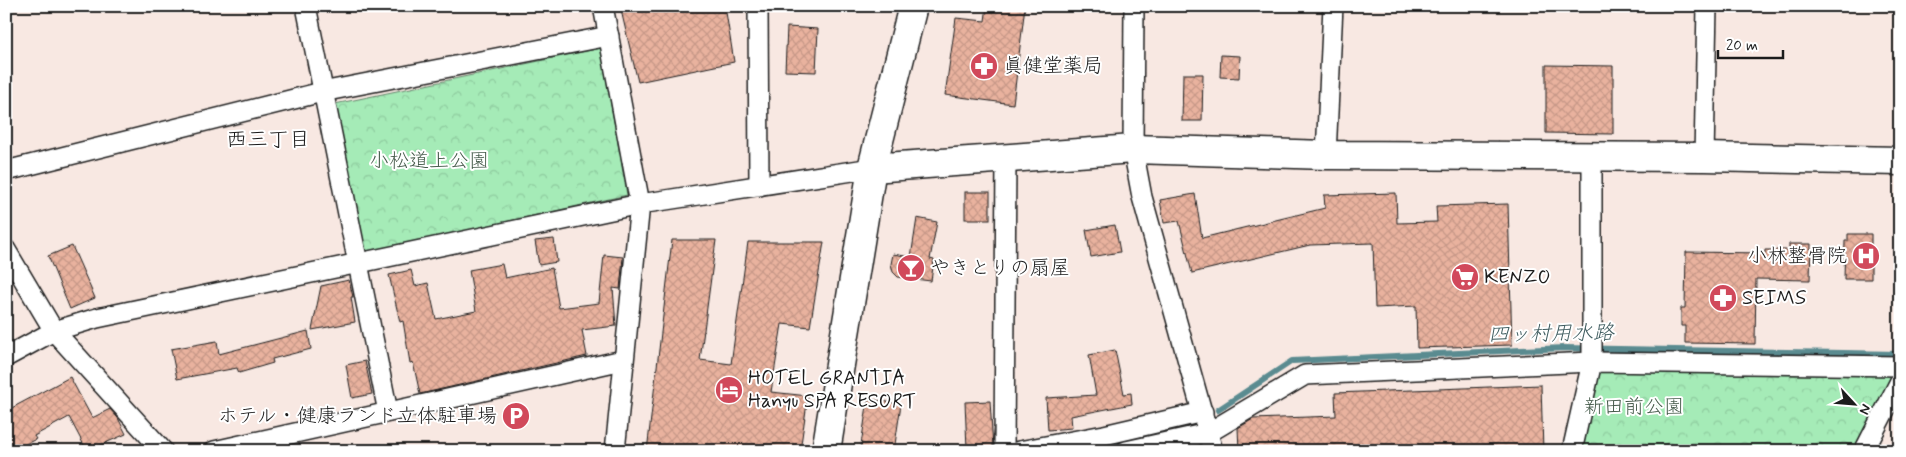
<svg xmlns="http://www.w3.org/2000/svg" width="1906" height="457" font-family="Mynerve,'Klee One',sans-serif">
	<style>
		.forest { fill: url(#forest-crowns); stroke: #60846a }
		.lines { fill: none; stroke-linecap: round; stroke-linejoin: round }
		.stream { stroke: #5a8b90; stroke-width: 6 }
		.building { fill: url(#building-cross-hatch); stroke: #1c1c1c }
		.street-casing { stroke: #1c1c1c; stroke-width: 22 }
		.secondary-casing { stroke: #1c1c1c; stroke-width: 31 }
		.street { stroke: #fff; stroke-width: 19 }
		.secondary { stroke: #fff; stroke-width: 28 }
		.labels { text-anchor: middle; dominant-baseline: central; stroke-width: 4; stroke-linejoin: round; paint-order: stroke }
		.poi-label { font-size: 20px; fill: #1c1c1c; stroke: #fff; text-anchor: start }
		.park-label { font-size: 20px; fill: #455a4a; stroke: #fff }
		.neighbourhood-label { font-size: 21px; fill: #1c1c1c; stroke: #fff }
		.water-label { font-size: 21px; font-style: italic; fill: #405d60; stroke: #fff }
	</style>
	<defs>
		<pattern id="forest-crowns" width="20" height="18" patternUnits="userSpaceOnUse" patternTransform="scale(1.25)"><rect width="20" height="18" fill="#a5ebb7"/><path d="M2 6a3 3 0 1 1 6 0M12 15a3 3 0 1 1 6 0" fill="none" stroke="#8dc99d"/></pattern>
		<pattern id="building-cross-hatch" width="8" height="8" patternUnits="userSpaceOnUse" patternTransform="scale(1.25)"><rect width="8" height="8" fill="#e9b29e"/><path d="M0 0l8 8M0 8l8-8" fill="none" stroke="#c79888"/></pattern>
	</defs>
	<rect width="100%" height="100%" fill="#f8e8e2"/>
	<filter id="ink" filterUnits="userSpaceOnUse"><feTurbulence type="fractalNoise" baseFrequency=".02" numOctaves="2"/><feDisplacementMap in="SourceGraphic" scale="10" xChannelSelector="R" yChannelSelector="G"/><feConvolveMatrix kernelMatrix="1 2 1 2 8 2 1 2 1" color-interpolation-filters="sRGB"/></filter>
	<g filter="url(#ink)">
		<g class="forest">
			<polygon points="601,48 627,195 365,253 335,104"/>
			<polygon points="1592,362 1900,366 1864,451 1572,451"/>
		</g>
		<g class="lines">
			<g class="stream">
				<polyline points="1218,410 1292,361 1564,348 1900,354"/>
				<polyline points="1083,451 1169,432"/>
			</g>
		</g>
		<g class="building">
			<polygon points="620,6 725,6 734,62 638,82"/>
			<polygon points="987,6 1025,6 1013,104 945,95 956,18 985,21"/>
			<polygon points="787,27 818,29 816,72 785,71"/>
			<polygon points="1221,55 1240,56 1239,78 1220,77"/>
			<polygon points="1546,65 1613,66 1613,134 1546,133"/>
			<polygon points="1183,74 1203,74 1202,121 1182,121"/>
			<rect x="965" y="192" width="25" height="27"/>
			<polygon points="1396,193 1397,223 1437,222 1436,206 1508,204 1512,345 1417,348 1416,306 1375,308 1373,243 1310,245 1192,273 1179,221 1164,223 1160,200 1195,194 1202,238 1325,208 1324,195"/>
			<polygon points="917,218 937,222 930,259 934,260 931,281 898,277 893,272 891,264 893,254 911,257"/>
			<polygon points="1115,225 1120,252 1091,257 1086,230"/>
			<polygon points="1848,234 1871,234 1871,279 1844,279 1845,241 1848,241"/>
			<polygon points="554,239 557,262 539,265 535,241"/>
			<polygon points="672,240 716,240 700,360 731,364 748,242 824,242 810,327 782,324 771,392 808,396 800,451 647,451"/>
			<polygon points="1789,244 1811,244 1810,280 1756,279 1755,344 1685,343 1685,326 1681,326 1681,308 1685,308 1686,252 1765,253 1765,250 1789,250"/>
			<polygon points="72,246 95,298 70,309 48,256"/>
			<polygon points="604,255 623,257 620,289 613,288 616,326 582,330 587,356 420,394 413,362 410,363 403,321 400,322 389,275 411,270 415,286 428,283 436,319 476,311 469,270 502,264 505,278 552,268 559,308 599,303"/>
			<polygon points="349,280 353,297 351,297 355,322 312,330 321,286"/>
			<polygon points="308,331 311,349 272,359 273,363 239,373 237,368 177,379 171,349 217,341 219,354"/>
			<polygon points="1115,350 1124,394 1131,393 1132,404 1071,416 1072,428 1048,430 1046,398 1096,395 1089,355"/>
			<polygon points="365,361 372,394 352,398 346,365"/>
			<polygon points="70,377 92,418 110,409 118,418 126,434 87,451 69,417 34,436 36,439 12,451 6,439 6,411"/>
			<polygon points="1541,385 1543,451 1239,451 1238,428 1253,419 1336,416 1335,393"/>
			<polygon points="868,399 901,404 894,451 860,451"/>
			<polygon points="990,401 993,447 967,449 965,402"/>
		</g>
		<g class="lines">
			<defs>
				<g id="street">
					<polyline points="306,6 388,412"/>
					<polyline points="603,6 640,204 615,451"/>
					<polyline points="758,6 759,186"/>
					<polyline points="1134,6 1133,149 1142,197 1213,451"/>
					<polyline points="1326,155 1333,6"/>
					<polyline points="1704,157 1707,6"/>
					<polyline points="6,171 322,92 609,36"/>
					<polyline points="6,250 54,331 163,451"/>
					<polyline points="6,357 54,331 97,318 640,204 872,168"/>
					<polyline points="214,451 623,360"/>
					<polyline points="1004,451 1006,158"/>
					<polyline points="1019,451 1104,435 1203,412"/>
					<polyline points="1126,451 1208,433 1305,375 1592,362 1900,366"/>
					<polyline points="1572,451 1592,362 1592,156"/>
					<polyline points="1864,451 1900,381"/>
				</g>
				<g id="secondary">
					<polyline points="872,168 1133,149 1326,155 1704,157 1900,161"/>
					<polyline points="826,451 872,168 913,6"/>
				</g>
			</defs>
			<use href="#street" class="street-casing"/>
			<use href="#secondary" class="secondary-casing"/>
			<use href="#street" class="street"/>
			<use href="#secondary" class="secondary"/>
		</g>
	</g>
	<defs>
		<symbol id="pharmacy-disc" viewBox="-11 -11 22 22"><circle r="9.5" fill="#d1495b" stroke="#fff"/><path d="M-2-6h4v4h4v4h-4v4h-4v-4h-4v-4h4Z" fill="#fff"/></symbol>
		<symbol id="hospital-disc" viewBox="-11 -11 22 22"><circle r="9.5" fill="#d1495b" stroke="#fff"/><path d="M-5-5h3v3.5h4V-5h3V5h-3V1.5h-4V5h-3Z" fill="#fff"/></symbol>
		<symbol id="bar-disc" viewBox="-11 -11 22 22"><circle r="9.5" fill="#d1495b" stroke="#fff"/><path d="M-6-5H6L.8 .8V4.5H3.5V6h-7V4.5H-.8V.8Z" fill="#fff"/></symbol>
		<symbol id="supermarket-disc" viewBox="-11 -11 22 22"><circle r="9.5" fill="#d1495b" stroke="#fff"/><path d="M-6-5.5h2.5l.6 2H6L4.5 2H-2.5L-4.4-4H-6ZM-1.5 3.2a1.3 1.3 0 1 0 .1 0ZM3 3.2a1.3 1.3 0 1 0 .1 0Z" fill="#fff"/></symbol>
		<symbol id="hotel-disc" viewBox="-11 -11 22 22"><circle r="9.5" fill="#d1495b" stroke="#fff"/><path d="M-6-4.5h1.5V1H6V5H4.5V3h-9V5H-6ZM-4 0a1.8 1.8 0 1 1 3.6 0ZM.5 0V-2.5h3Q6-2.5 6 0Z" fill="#fff"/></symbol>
		<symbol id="parking-disc" viewBox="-11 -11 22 22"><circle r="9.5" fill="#d1495b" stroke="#fff"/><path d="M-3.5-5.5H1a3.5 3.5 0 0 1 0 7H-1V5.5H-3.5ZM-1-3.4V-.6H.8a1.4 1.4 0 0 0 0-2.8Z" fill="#fff"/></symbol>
	</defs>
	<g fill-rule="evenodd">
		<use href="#pharmacy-disc" x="968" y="50" width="32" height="32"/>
		<use href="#hospital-disc" x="1850" y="240" width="32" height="32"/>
		<use href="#bar-disc" x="895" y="252" width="32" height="32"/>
		<use href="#supermarket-disc" x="1449" y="261" width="32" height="32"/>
		<use href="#pharmacy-disc" x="1707" y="282" width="32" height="32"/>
		<use href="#hotel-disc" x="713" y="374" width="32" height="32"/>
		<use href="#parking-disc" x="500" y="400" width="32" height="32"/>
	</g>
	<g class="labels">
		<g class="poi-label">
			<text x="1003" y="66">眞健堂薬局</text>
			<text x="1847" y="256" text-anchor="end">小林整骨院</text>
			<text x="930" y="268">やきとりの扇屋</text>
			<text x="1484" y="277">KENZO</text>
			<text x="1742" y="298">SEIMS</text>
			<text x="748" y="378">HOTEL GRANTIA<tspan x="748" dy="23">Hanyu SPA RESORT</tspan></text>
			<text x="497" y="416" text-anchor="end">ホテル・健康ランド立体駐車場</text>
		</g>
		<g class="park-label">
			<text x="429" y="161">小松道上公園</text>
			<text x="1634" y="407">新田前公園</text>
		</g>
		<g class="neighbourhood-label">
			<text x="268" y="140">西三丁目</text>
		</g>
		<g class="water-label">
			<text transform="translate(1551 334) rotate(-1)">四ッ村用水路</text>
		</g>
	</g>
	<rect width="1906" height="457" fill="none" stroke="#fff" stroke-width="25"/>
	<rect x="12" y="12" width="1881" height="432" fill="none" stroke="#1c1c1c" stroke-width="2" filter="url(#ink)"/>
	<g transform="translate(1854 404) rotate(116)" stroke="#ffffff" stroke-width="4" paint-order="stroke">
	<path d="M0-4L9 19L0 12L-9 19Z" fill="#1c1c1c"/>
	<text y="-8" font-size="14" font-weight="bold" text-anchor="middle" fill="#1c1c1c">N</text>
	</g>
	<path d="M1718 50v8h65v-8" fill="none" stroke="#1c1c1c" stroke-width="2.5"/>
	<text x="1726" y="50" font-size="15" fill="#1c1c1c" stroke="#ffffff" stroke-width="4" paint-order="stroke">20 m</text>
</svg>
